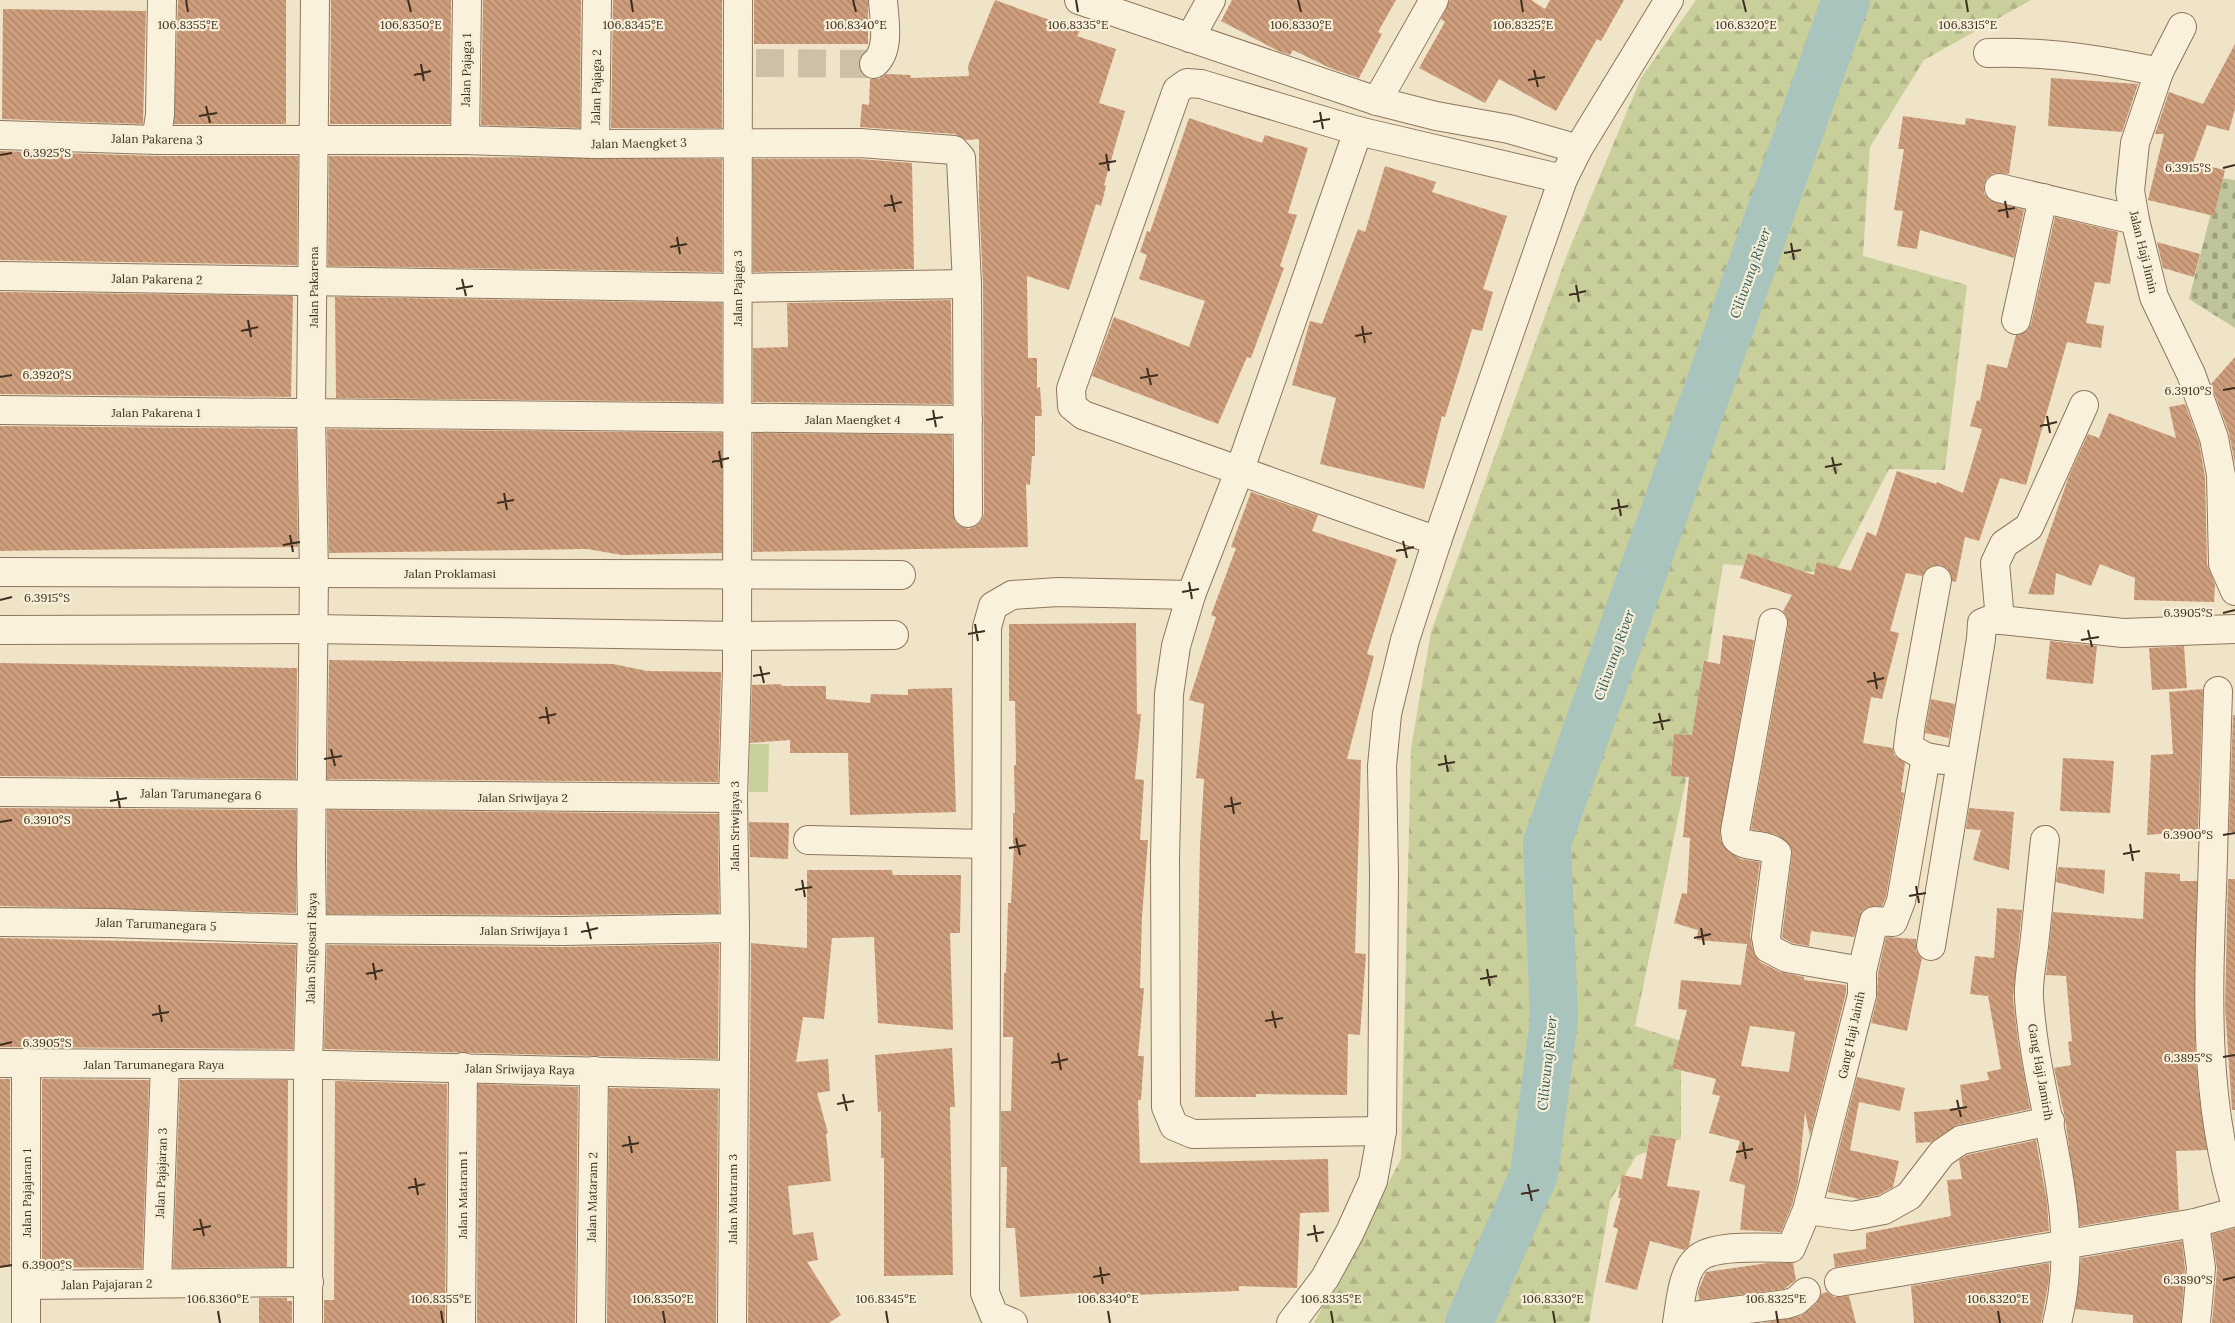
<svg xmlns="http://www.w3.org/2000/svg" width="2235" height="1323" font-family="Lora,serif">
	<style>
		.forest { fill: url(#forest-firs) }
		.cemetery { fill: url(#cemetery-stones) }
		.pitch { fill: #c9cf9b }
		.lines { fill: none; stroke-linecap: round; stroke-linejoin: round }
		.river { stroke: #a9c4bc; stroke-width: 48 }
		.building { fill: url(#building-back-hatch); fill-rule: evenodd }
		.minor-tunnel { stroke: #ccc0a6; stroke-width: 28; stroke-dasharray: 28 14; stroke-linecap: butt }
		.minor-casing { stroke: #8d765c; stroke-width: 30 }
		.minor { stroke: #faf1dc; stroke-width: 28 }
		.ticks { fill: none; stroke: #3d2e20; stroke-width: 2 }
		.labels { text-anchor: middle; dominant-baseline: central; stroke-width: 4.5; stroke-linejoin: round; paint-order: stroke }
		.street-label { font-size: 12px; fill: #3d2e20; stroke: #f7eed8 }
		.water-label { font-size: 14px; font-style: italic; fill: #2f5d5a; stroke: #f7eed8 }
		.ticks-label { font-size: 12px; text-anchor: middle; fill: #3d2e20; stroke: #f7eed8; stroke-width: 4.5; stroke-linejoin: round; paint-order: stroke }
	</style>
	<defs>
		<pattern id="forest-firs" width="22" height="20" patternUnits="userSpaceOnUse" patternTransform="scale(1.25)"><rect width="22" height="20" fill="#c9cf9b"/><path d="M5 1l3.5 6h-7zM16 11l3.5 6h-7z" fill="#aeb285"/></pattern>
		<pattern id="cemetery-stones" width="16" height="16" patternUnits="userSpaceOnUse" patternTransform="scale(1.25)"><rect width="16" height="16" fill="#bfc49a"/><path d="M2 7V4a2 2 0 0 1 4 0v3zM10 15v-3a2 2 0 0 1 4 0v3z" fill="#9ca07d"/></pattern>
		<pattern id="building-back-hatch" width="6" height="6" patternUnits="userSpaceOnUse" patternTransform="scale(1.25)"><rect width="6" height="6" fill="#cf9f7d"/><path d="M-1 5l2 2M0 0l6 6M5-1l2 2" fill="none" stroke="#a98266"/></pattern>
	</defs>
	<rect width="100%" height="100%" fill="#f0e4c8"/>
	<polygon class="forest" points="1696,0 2031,0 1924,60 1870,147 1863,256 1967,285 1945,470 1889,469 1835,574 1723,564 1696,731 1635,1026 1681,1041 1681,1139 1636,1156 1610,1201 1589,1323 1314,1323 1401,1159 1411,748 1431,632 1568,252 1641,78"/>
	<polygon class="cemetery" points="2220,178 2235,180 2235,328 2189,299"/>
	<polygon class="pitch" points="750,744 769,744 768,792 749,792"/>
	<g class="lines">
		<polyline class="river" points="1469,1323 1534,1174 1554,1019 1547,843 1846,0"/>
	</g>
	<g class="building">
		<polygon points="178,0 286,0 286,124 174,124"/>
		<polygon points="331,0 451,0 450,124 330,124"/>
		<polygon points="483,0 581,0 580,128 481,125"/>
		<polygon points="613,0 722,0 722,128 611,128"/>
		<rect x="754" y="0" width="114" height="44"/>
		<polygon points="995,0 1061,24 1063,20 1081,29 1077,36 1116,49 1099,103 1125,111 1104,185 1106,186 1101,206 1096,204 1069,290 1027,276 1028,358 1037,358 1037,388 1040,387 1042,416 1035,416 1035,456 1032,456 1030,485 1026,484 1028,547 753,552 753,433 952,435 954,520 960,526 969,529 976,526 982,520 984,513 983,284 979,200 979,139 966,140 955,134 860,127 862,104 869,105 870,79 879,79 886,74 911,75 910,78 969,76 968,66"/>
		<polygon points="1232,0 1396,0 1378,32 1382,34 1359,78 1330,68 1293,50 1290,55 1278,51 1221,21"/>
		<polygon points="1450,0 1531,0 1545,9 1550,0 1624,0 1601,41 1597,39 1556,111 1499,79 1485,103 1419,68 1445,22 1441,19"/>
		<polygon points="3,9 146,11 143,124 2,119"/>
		<polygon points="2235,44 2235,109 2229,131 2207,125 2193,163 2225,170 2214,216 2148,200 2164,134 2155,134 2169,92 2203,104"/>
		<polygon points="2051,78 2138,84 2122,132 2048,126"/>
		<polygon points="1903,116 1965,125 1966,118 2016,126 2009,174 1994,173 1987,178 1984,185 1984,193 1989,200 2024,210 2014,258 1920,230 1917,249 1897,246 1903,211 1894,210 1904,149 1898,149"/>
		<polygon points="1189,118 1262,143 1265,135 1308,148 1288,213 1297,215 1280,266 1284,268 1251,358 1247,357 1218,424 1092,376 1114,317 1189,347 1205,301 1139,279 1147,255 1140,252 1147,231 1150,232"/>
		<polygon points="0,151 156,156 298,156 297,265 0,260"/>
		<polygon points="329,156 722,159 722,272 328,266"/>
		<polygon points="753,159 859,159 912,163 914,269 753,272"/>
		<polygon points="1385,166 1436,182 1432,192 1507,216 1483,289 1493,292 1482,331 1472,329 1445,417 1442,416 1424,489 1320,464 1336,398 1292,385 1310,321 1322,324 1358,229 1365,232"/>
		<polygon points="2055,217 2118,232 2110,284 2095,282 2086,323 2104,326 2101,348 2067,342 2026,485 2000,478 1979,541 1965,537 1956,582 1952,581 1947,568 1940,565 1931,566 1922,576 1906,573 1890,631 1899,633 1882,699 1871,697 1863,743 1893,748 1894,755 1905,763 1901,792 1904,793 1886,897 1882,906 1868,907 1862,911 1854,937 1811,931 1809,946 1792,943 1782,937 1792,855 1791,847 1777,835 1751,829 1788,626 1787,617 1783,611 1792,595 1740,578 1748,553 1814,575 1817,562 1851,571 1867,532 1876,536 1897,471 1936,484 1937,482 1963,493 1982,429 1970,426 1977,400 1980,401 1987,364 2007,368 2016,335 2027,331 2031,324"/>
		<polygon points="2157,242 2200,254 2194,277 2163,268"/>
		<polygon points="0,292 293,296 291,397 0,394"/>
		<polygon points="335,297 722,303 722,402 336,398"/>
		<polygon points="951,300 952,404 753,402 753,348 788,347 787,303"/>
		<polygon points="2235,357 2235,464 2229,433 2211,384"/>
		<polygon points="2185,404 2199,442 2205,477 2207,564 2215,584 2214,602 2134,600 2135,578 2100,564 2091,586 2056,573 2054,595 2028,594 2069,476 2088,434 2099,438 2109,413 2176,438 2169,407"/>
		<polygon points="0,426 296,429 298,547 0,551"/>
		<polygon points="327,429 722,433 722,553 622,555 587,549 329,553"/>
		<polygon points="1251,492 1318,515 1312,531 1397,559 1367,654 1374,656 1347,759 1361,760 1355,953 1366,954 1360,1035 1348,1034 1347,1095 1256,1094 1256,1097 1195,1097 1200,845 1204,779 1196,778 1204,704 1189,700 1216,617 1211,615 1236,548 1231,547"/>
		<polygon points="1136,623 1137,714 1141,714 1135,779 1144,780 1140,840 1148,840 1142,917 1140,988 1144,988 1138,1056 1144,1056 1141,1100 1138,1100 1140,1163 1328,1159 1329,1212 1300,1213 1297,1288 1239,1286 1239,1291 1081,1297 1080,1293 1020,1297 1015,1228 1006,1228 1007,1167 1001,1167 1001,1111 1011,1111 1013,1037 1003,1037 1004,973 1006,973 1008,903 1011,903 1014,844 1013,844 1013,813 1015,813 1014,765 1016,765 1015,701 1009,701 1009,624"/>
		<path d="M1723 635 1754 640 1720 833 1721 841 1730 853 1741 859 1760 862 1750 935 1753 951 1760 962 1780 972 1804 977V980L1846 985V993L1810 1136 1805 1112 1798 1182 1792 1205 1781 1232 1740 1230 1745 1185 1729 1181 1740 1141 1709 1133 1720 1096 1712 1094 1716 1079 1672 1068 1687 1010 1678 1009 1681 980 1741 985 1747 944 1697 940 1698 930 1674 923 1682 893 1687 894 1690 838 1683 837 1689 777 1671 776 1674 734 1692 735 1704 661 1720 664ZM1750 1026 1795 1032 1789 1072 1741 1066Z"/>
		<polygon points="2050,641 2097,646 2093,684 2046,679"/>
		<polygon points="2184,646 2187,688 2152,690 2149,648"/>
		<polygon points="329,660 613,664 647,671 721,672 718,782 327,779"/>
		<polygon points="0,663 297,668 296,779 0,776"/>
		<polygon points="781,684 782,686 826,686 826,699 870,703 871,694 908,695 908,689 952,688 956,812 850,815 848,753 790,753 790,740 750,743 752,685"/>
		<polygon points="2203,689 2198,831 2172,830 2172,833 2147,835 2151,755 2173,754 2169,692"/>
		<polygon points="1931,699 1955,704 1949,738 1925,733"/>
		<polygon points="2233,715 2235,715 2235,832 2229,832"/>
		<polygon points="2063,758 2114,761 2110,813 2060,811"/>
		<polygon points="0,808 296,810 296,913 0,906"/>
		<polygon points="1969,808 2014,812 2009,870 1973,860 1981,830 1966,829"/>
		<polygon points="327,810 718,814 719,913 562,915 327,914"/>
		<polygon points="749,822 789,823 788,859 750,857"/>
		<polygon points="2058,867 2105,870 2104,894 2056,882"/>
		<polygon points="807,870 892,870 893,875 961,875 960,933 950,933 953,1030 878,1023 874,937 832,938 824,1019 803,1017 796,1062 828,1059 830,1091 817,1093 828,1133 826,1134 831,1181 788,1186 793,1235 813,1232 818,1260 807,1262 841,1315 829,1323 748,1323 751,943 807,948"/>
		<polygon points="2145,872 2180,874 2180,881 2197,881 2195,1047 2198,1087 2207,1150 2176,1151 2179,1210 2080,1226 2065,1118 2054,1068 2071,1065 2068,1042 2072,1041 2066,976 2046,975 2053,912 2143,919"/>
		<polygon points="2228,879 2235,879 2235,1110 2232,1110 2225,1007"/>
		<polygon points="1997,908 2022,910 2013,998 2018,1042 2030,1109 1957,1125 1931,1142 1916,1143 1914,1112 1963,1108 1960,1085 1989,1080 1987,1072 2001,1069 1988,996 1970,994 1975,956 1994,958"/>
		<polygon points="1886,937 1916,939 1916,951 1922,958 1907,1031 1871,1023 1877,999 1878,973"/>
		<polygon points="0,938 296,945 293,1049 0,1047"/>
		<polygon points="719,944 718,1059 324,1049 327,945 562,947"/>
		<polygon points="952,1048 955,1107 950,1107 953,1275 884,1276 884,1158 881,1158 881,1111 878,1112 875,1055"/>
		<polygon points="1857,1077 1905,1088 1900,1111 1859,1102 1850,1150 1899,1161 1893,1187 1879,1195 1859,1199 1828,1192"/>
		<rect x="0" y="1079" width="10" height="188"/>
		<polygon points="42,1079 149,1080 142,1268 42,1267"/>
		<polygon points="180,1080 288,1080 287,1267 173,1268"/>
		<polygon points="335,1081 447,1084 445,1323 324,1323 324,1300 334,1300"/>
		<polygon points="478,1084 578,1087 575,1323 477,1323"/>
		<polygon points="609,1088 718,1090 716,1323 607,1323"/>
		<polygon points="1650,1135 1676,1139 1667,1186 1700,1191 1689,1246 1684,1250 1650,1241 1637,1290 1605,1282 1618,1229 1613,1227 1621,1198 1618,1198 1622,1175 1642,1179"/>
		<polygon points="2036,1140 2047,1202 2049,1231 1835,1267 1833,1254 1866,1249 1866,1233 1951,1216 1947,1180 1962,1179 1959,1160 1967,1155"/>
		<polygon points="2235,1228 2235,1323 2212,1323 2217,1269 2212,1234"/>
		<polygon points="2182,1241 2185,1268 2181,1323 2133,1323 2133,1315 2075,1309 2081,1258"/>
		<polygon points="1768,1263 1793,1263 1796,1280 1784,1289 1699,1300 1698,1291 1706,1272"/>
		<polygon points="2049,1263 2049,1280 2041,1323 1914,1323 1911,1286"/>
		<polygon points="1827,1292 1834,1297 1849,1296 1856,1323 1762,1323 1801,1316 1816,1304 1821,1294"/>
		<polygon points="259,1298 287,1298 287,1301 292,1301 292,1323 259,1323"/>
	</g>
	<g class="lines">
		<polyline class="minor-tunnel" points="756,63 874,64"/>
		<defs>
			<g id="minor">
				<polyline points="1079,0 1377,101 1436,116 1509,129 1578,149"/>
				<polyline points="2182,27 2159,72 2135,143 2130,191 2135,220 2154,297 2191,374 2214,438 2221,475 2223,564 2235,591"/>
				<polyline points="1190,38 1211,0"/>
				<path d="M1988 53C2045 51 2104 60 2159 72"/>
				<path d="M874 64C891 50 884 19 883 0"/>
				<polyline points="1377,101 1434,0"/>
				<polyline points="1358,131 1239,472 1191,595 1176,646 1169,694 1165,858 1166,1107 1174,1126 1193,1134 1382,1131"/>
				<polyline points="0,135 156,140 465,140 595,144 860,143 954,150 961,158 967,284 968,513"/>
				<polyline points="156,140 160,115 162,0"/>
				<polyline points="465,140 467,0"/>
				<polyline points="595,144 597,0"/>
				<polyline points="1999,188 2135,220"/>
				<polyline points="0,276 737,288 967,284"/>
				<polyline points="2016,320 2043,198"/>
				<polyline points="0,410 968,420"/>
				<polyline points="1437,541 1083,415 1072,406 1071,389 1177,90 1187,83 1201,84 1358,131 1563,179"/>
				<polyline points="0,572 901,575"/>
				<polyline points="1937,580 1911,723 1908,747 1926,757 1943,760"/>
				<polyline points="2000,620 1995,563 2004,544 2029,527 2084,405"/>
				<polyline points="0,630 313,629 737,636 894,635"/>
				<path d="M2218 691C2216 757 2214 823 2212 889 2208 994 2204 1099 2235 1202"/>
				<polyline points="0,792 733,798"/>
				<polyline points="808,840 986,844"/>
				<path d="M2045 840C2041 875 2038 910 2034 946 2032 963 2028 981 2029 998 2036 1109 2085 1211 2057 1323"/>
				<polyline points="0,922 109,923 297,929 562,931 735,928"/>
				<polyline points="1931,946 1981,639 1982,623 1992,619 2123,633 2235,629"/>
				<polyline points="1862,971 1874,921 1893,922 1901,901 1926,757"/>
				<polyline points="0,1063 328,1065 733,1075"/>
				<polyline points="26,1063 26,1323"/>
				<polyline points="1807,1210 1852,1216 1884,1210 1909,1196 1942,1153 1961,1140 2050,1121"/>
				<polyline points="2195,1223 2201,1268 2196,1323"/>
				<polyline points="1839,1282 2195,1223 2235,1212"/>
				<polyline points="157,1283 165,1064"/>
				<polyline points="26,1285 309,1282"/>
				<polyline points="1678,1318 1787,1304 1796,1301 1806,1292"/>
				<polyline points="308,1323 308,1064 312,928 311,859 314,574 311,413 315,0"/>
				<polyline points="461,1323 463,1067"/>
				<polyline points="591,1323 594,1071"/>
				<polyline points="732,1323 735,928 733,798 737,669 738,0"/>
				<polyline points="1013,1323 994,1315 985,1293 987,627 993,606 1012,595 1058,592 1191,595"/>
				<polyline points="1291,1323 1325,1278 1350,1232 1373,1181 1382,1131 1384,874 1382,766 1387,714 1405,640 1437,541 1563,179 1578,149 1669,0"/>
				<path d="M1677 1323C1680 1305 1682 1273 1696 1260 1712 1243 1768 1248 1791 1248L1807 1210 1862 995V971L1787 958 1768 948 1766 937 1777 853C1764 842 1745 849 1736 838L1735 831 1773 623"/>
			</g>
		</defs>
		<use href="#minor" class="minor-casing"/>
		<use href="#minor" class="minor"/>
	</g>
	<path class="ticks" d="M186 0 188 12M408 0 411 12M631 0 633 12M853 0 856 12M1076 0 1078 12M1298 0 1301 12M1521 0 1523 12M1743 0 1746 12M1966 0 1968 12M421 64 424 81M1534 70 1538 87M414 75 431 71M1528 80 1545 77M206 106 210 123M1320 112 1323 129M199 116 217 113M1313 122 1330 119M1106 154 1109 171M0 155 12 153M1099 164 1116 161M2223 168 2235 165M891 195 895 212M2005 201 2008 218M884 206 902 202M1998 211 2015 208M677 237 680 254M1791 243 1794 260M670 247 687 244M1784 253 1801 250M462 279 466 296M1576 285 1579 302M456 289 473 286M1569 295 1586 291M248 320 251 337M1362 326 1365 343M241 331 258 327M1355 336 1372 333M1147 368 1151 385M0 377 12 375M1140 378 1158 375M2223 390 2235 388M933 410 936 427M2047 416 2050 433M926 420 943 417M2040 426 2057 422M719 451 722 468M1832 457 1836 474M712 462 729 458M1825 467 1842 464M504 493 507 510M1618 499 1621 516M497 503 514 500M1611 509 1628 506M290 535 293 552M1403 541 1407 558M283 545 300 542M1396 551 1414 547M1189 582 1192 599M1182 592 1199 589M0 600 12 597M2223 613 2235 610M975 624 978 641M2088 630 2092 647M968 634 985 631M2081 640 2099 637M760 666 764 683M1874 672 1877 689M753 676 770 673M1867 682 1884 678M546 707 549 724M1659 713 1663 730M539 718 556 714M1653 723 1670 720M331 749 335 766M1445 755 1448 772M324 759 342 756M1438 765 1455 762M117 791 120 808M1231 797 1234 814M110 801 127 798M1224 807 1241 803M0 822 12 820M2223 835 2235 833M1016 838 1020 855M2130 844 2133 861M1009 848 1026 845M2123 854 2140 851M802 880 805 897M1916 886 1919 903M795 890 812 887M1909 896 1926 893M587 922 591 939M1701 928 1704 945M581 932 598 928M1694 938 1711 934M373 963 376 980M1487 969 1490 986M366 974 383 970M1480 979 1497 976M159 1005 162 1022M1272 1011 1276 1028M152 1015 169 1012M1265 1021 1283 1018M0 1045 12 1042M1058 1053 1061 1070M2223 1057 2235 1055M1051 1063 1068 1059M843 1094 847 1111M1957 1100 1961 1117M837 1104 854 1101M1950 1110 1967 1107M629 1136 632 1153M1743 1142 1746 1159M622 1146 639 1143M1736 1152 1753 1149M415 1178 418 1195M1528 1184 1532 1201M408 1188 425 1184M1521 1194 1539 1190M200 1219 204 1236M1314 1225 1317 1242M193 1230 211 1226M1307 1235 1324 1232M0 1267 12 1265M1100 1267 1103 1284M1093 1277 1110 1274M2223 1280 2235 1277M218 1311 220 1323M441 1311 443 1323M663 1311 665 1323M886 1311 888 1323M1108 1311 1110 1323M1331 1311 1333 1323M1553 1311 1555 1323M1776 1311 1778 1323M1998 1311 2000 1323"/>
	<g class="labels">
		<g class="street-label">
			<text transform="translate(466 70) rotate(-89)">Jalan Pajaga 1</text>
			<text transform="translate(596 87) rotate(-89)">Jalan Pajaga 2</text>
			<text transform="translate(157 139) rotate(1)">Jalan Pakarena 3</text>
			<text transform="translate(639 143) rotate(-1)">Jalan Maengket 3</text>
			<text transform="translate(2144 252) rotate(76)">Jalan Haji Jimin</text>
			<text transform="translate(157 279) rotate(1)">Jalan Pakarena 2</text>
			<text transform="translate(313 287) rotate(-90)">Jalan Pakarena</text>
			<text transform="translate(737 288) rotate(-90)">Jalan Pajaga 3</text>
			<text x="156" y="412">Jalan Pakarena 1</text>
			<text x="853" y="419">Jalan Maengket 4</text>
			<text x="450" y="573">Jalan Proklamasi</text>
			<text transform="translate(201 794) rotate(1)">Jalan Tarumanegara 6</text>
			<text x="523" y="797">Jalan Sriwijaya 2</text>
			<text transform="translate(734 826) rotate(-90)">Jalan Sriwijaya 3</text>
			<text transform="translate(156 924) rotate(2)">Jalan Tarumanegara 5</text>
			<text x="524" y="930">Jalan Sriwijaya 1</text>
			<text transform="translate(311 948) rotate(-89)">Jalan Singosari Raya</text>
			<text transform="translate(1851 1035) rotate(-78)">Gang Haji Jainih</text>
			<text x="154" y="1064">Jalan Tarumanegara Raya</text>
			<text transform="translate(520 1069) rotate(1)">Jalan Sriwijaya Raya</text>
			<text transform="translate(2041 1072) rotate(80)">Gang Haji Jamirih</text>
			<text transform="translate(161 1173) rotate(-88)">Jalan Pajajaran 3</text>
			<text transform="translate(26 1193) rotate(-90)">Jalan Pajajaran 1</text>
			<text transform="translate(462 1195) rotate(-90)">Jalan Mataram 1</text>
			<text transform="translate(592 1197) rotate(-89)">Jalan Mataram 2</text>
			<text transform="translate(732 1199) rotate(-90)">Jalan Mataram 3</text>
			<text transform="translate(107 1284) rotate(-1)">Jalan Pajajaran 2</text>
		</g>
		<g class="water-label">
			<text transform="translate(1750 273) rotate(-70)">Ciliwung River</text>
			<text transform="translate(1614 655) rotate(-70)">Ciliwung River</text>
			<text transform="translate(1547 1063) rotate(-84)">Ciliwung River</text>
		</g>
	</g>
	<g class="ticks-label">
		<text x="188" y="29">106.8355°E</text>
		<text x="411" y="29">106.8350°E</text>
		<text x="633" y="29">106.8345°E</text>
		<text x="856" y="29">106.8340°E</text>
		<text x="1078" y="29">106.8335°E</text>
		<text x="1301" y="29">106.8330°E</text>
		<text x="1523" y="29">106.8325°E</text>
		<text x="1746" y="29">106.8320°E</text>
		<text x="1968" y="29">106.8315°E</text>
		<text x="47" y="157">6.3925°S</text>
		<text x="2188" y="172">6.3915°S</text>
		<text x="47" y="379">6.3920°S</text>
		<text x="2188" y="395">6.3910°S</text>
		<text x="47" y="602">6.3915°S</text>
		<text x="2188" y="617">6.3905°S</text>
		<text x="47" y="824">6.3910°S</text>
		<text x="2188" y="839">6.3900°S</text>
		<text x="47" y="1047">6.3905°S</text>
		<text x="2188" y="1062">6.3895°S</text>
		<text x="47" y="1269">6.3900°S</text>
		<text x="2188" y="1284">6.3890°S</text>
		<text x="218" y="1303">106.8360°E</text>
		<text x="441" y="1303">106.8355°E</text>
		<text x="663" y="1303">106.8350°E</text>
		<text x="886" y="1303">106.8345°E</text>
		<text x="1108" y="1303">106.8340°E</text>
		<text x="1331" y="1303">106.8335°E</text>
		<text x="1553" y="1303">106.8330°E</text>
		<text x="1776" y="1303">106.8325°E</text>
		<text x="1998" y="1303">106.8320°E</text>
	</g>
</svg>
